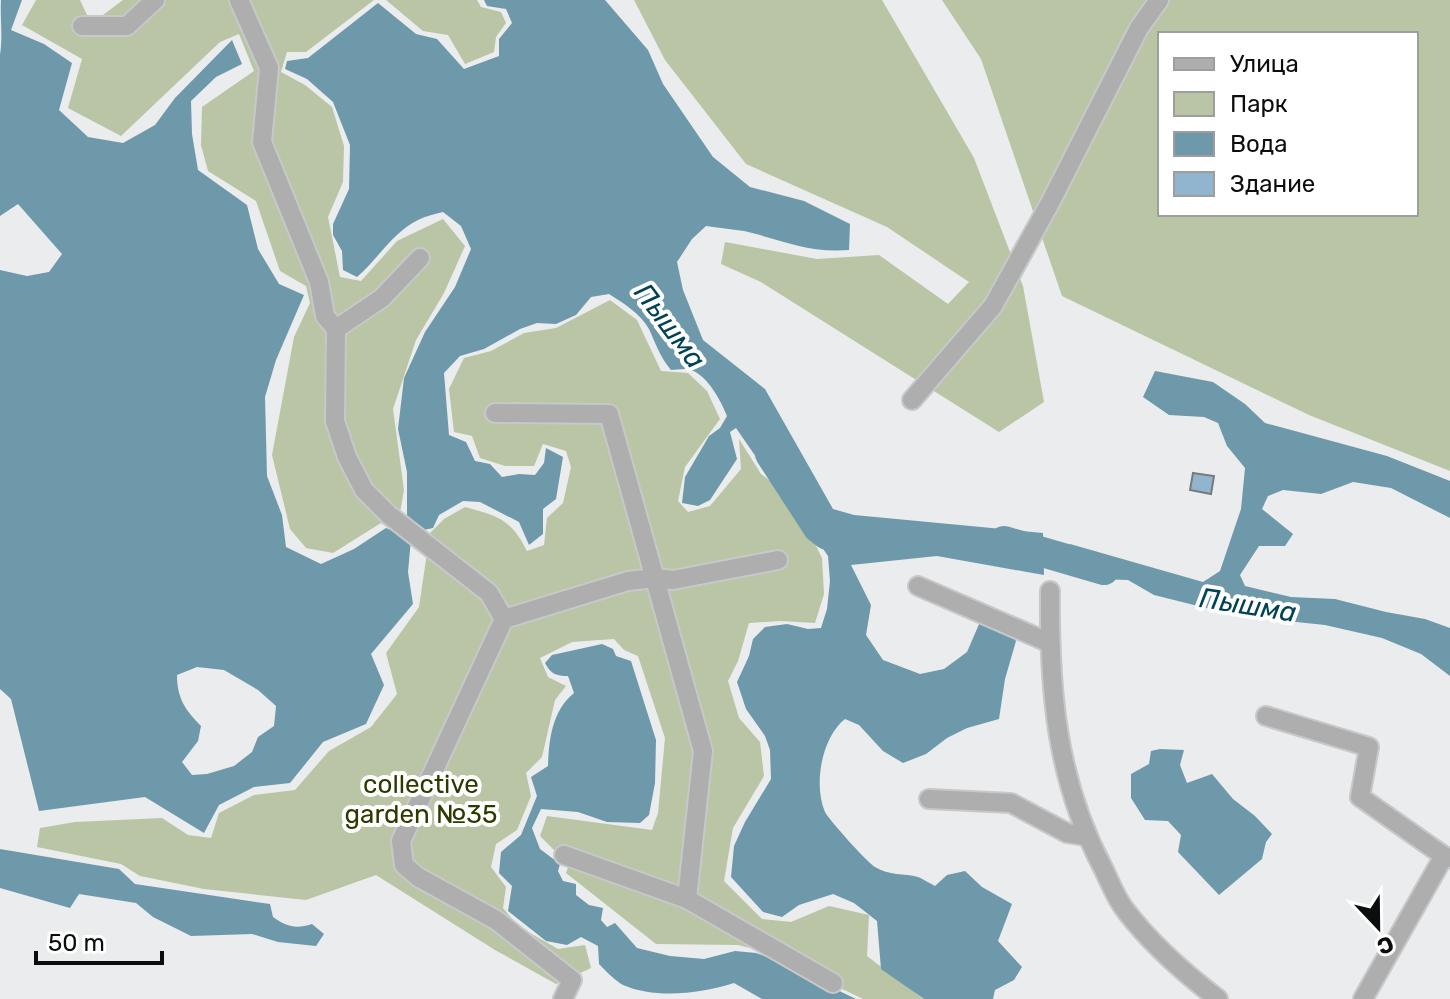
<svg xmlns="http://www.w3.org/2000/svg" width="1450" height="999" font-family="Rubik,sans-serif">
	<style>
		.green { fill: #b9c5a4; fill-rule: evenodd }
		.water { fill: #6e99aa; fill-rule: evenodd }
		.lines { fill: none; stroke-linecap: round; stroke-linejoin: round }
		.river { stroke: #6e99aa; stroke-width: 30 }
		.building { fill: #92b5cf; stroke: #787a7c; stroke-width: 2 }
		.minor-casing { stroke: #c6c8ca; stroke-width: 22 }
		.minor { stroke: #afaeae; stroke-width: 18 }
		.labels { text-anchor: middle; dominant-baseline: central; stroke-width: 8; stroke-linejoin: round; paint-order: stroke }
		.park-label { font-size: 26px; fill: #2b3b00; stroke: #fff }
		.water-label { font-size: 28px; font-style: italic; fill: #014255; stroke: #fff }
	</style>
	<rect width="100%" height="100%" fill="#eaecee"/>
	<g class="green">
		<path d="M36 0H80L87 15H103L123 0H374L306 52H287L281 72 305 85 332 107 344 146 343 182 328 217 340 277 361 281 397 241 443 219 465 246 444 293 416 340 393 409 404 490 400 513 429 534 444 519 465 507C498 516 511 519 527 551L544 545 547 518 563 503 571 467 566 451 543 444 534 466H505L480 458 472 436 454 432 449 389 464 358 491 351 524 333 556 328 610 300 637 320 661 371 688 373 707 391 720 419 685 467 678 501 688 512 710 506 741 469 739 439 761 474 792 497 822 558 824 594 815 623 781 621 749 623 738 661 728 681 739 718 760 742 764 776 733 828 724 881 762 919 791 922 829 906 869 915 867 956 923 999H863L766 952 738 945 656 944 566 873 569 865 540 836 547 816 652 830 658 813 665 738 638 656 624 650 614 639 572 642 540 658 548 677 566 686 555 700 542 757 526 773 531 796 517 830 496 844 491 867 506 887 503 908 518 926 558 949 585 945 591 968 556 984 495 950 376 875 306 900 204 889 140 876 121 864 37 847 40 828 75 822 162 818 188 835 211 838 219 813 254 795 295 790 329 751 371 727 397 694 386 653 419 607 427 553 381 523 333 553 306 548 290 529 272 455 294 337 310 303 306 286 280 271 256 201 208 171 201 145 202 107 254 71 239 34 220 42 121 136 68 108 82 59 22 25Z"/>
		<polygon points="386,0 477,0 481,7 501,12 506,23 496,37 494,52 465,64 448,35 423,31"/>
		<polygon points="634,0 882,0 974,158 1023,286 1044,402 999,432 761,282 721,264 725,242 817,259 879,255 948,304 969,282 887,227 746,164 665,60"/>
		<path d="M942 0H1450V471L1309 415 1062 296 981 59ZM1160 34H1416V214H1160Z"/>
	</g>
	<g class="water">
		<path d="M1 0H22L11 30 44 44 72 63 59 110 88 137 123 143 155 125 175 98 232 40 242 64 216 77 191 101 192 134 198 170 247 205 258 249 279 284 304 295 276 360 265 397 267 476 282 515 286 547 321 564 354 549 386 528 411 539 408 572 413 604 371 654 384 685 366 724 323 742 290 783 254 787 219 805 204 833 145 797 39 811 11 699 0 689V270L27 276 49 272 62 254 18 204 0 216V55C3 36 0 19 1 0ZM197 667 224 670 258 690 276 706 274 726 258 737 252 752 234 766 207 774 192 775 182 762 198 741 201 726C185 710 177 698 177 675Z"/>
		<path d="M484 0H605L648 50 663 84 713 157 750 187 804 201 850 224 849 250C806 253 783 240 744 231 731 229 718 228 706 226L692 239 677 262 683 290 703 340 765 389 833 509 854 515 1043 533 1044 575 937 556 851 565 871 605 866 635 883 660 920 674 944 669 967 652 983 615 1003 624 1016 641 1005 679 999 719 967 728 947 738 926 754 903 763 883 751 859 725 845 719C822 737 813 784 825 812 829 820 867 862 875 867 889 876 904 873 918 877 923 879 929 883 935 886L947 875 965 871 982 887 1012 904 998 941 1022 967 1014 980 995 990 993 999H924L881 969 877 921 854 903 833 894 799 905 782 917 763 912 731 877 734 846 745 822 771 779 770 750 765 736 746 709 737 682 749 656 753 639 765 627 787 624 808 629 821 628 827 609 830 581 828 556 817 540 796 489 765 470 736 428 730 432 737 459 710 500 698 506 682 503 685 477 709 436 720 428 727 416C721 401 708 376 691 370 686 368 676 370 671 370 660 357 656 344 649 329 640 313 623 303 609 294L591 297 576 315 556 324 537 323 520 329 484 349 460 356 444 373 449 435 466 442 475 461 490 464 502 477 519 474 535 475 544 463 546 448 563 457 556 499 543 509V534L529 545 519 522 480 502 463 501 439 515 433 528 419 531 407 521V472L398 429 404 378 425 332 455 287 471 249 461 226 443 212C435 214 426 216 418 220 393 232 378 259 357 277L343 270 342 251 333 235V224L349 189 350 145 333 102 307 79 285 69 287 61 308 58 378 3 416 34 437 39 464 69 499 56V39L512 23 506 9 487 6Z"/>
		<polygon points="1155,371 1213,382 1245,404 1265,423 1387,456 1450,481 1450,518 1391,488 1353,482 1321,494 1283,490 1268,496 1262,509 1293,534 1285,546 1259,546 1240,575 1245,586 1291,597 1335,599 1386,612 1425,619 1450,628 1450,676 1421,654 1382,638 1325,625 1238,616 1154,595 1128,580 1098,579 1061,570 1070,544 1203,582 1220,571 1241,509 1245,468 1227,446 1218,423 1204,417 1169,415 1143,397"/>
		<path d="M602 644 613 649 616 656 631 661 656 740 655 783 649 815 640 823 607 822 578 812 541 809 532 828 540 849 560 864 558 871 563 881 576 884V895L589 905 603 908 601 920 607 927 615 923 637 948 670 956 704 959 735 951 756 953 815 974 833 988 856 999H762L734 983C700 994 655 999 623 985 614 980 606 971 599 964L598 946 581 937 567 945 546 941 508 911 512 886 499 873 501 852 521 835 537 796 531 777 548 766C549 739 552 711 574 693L568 676C556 676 551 674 545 663L552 655Z"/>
		<polygon points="1160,749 1184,750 1180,765 1187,783 1212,774 1233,799 1255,816 1272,834 1266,842 1262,859 1219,895 1178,852 1181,835 1168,821 1145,820 1131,798 1131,774 1149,764 1151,751"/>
		<path d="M0 849 119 869 135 884 270 904 273 917C287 927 296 929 312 924L324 934 316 946 278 942 252 934 191 936 153 917 136 903 79 894 70 908 0 888Z"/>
	</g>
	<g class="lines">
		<g class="river">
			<polyline points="770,454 818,528 827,535"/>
			<polyline points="1004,541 1104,570"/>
		</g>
	</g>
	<polygon class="building" points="1193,473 1214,476 1211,494 1190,490"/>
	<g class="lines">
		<defs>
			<g id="minor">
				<polyline points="239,0 269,68 262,142 319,282 325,316 336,329 335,421 347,457 364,490 389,515 489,593 504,619 401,841 404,865 418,877 496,920 572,980 563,999"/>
				<polyline points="82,26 127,26 155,0"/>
				<polyline points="336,329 382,298 420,258"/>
				<polyline points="912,400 993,306 1050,203 1139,28 1159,0"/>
				<polyline points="495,413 609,414 703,751 687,899"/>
				<polyline points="918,586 1050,643"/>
				<path d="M1050 591C1049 690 1056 779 1103 868 1110 882 1116 899 1126 911 1152 945 1184 973 1218 999"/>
				<polyline points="504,619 628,581 655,578 673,580 778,560"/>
				<polyline points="1266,716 1369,747 1360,797 1444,856 1450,858"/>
				<polyline points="929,799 1011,803 1067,833 1085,836"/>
				<polyline points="564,855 687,899 833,983"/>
				<polyline points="1363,999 1444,856"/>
			</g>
		</defs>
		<use href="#minor" class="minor-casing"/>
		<use href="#minor" class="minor"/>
	</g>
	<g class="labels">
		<g class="park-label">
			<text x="421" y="784">collective<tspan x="421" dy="30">garden №35</tspan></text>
		</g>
		<g class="water-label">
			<text transform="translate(670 326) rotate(53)">Пышма</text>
			<text transform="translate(1248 605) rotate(9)">Пышма</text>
		</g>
	</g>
	<rect x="1158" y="32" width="260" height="184" fill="#ffffff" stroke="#9e9e9e" stroke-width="2"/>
	<rect x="1174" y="58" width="40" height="12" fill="#afaeae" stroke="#9e9e9e" stroke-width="2"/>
	<text x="1230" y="72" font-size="24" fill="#0c0d0d">Улица</text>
	<rect x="1174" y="92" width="40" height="24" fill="#b9c5a4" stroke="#9e9e9e" stroke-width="2"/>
	<text x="1230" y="112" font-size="24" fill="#0c0d0d">Парк</text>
	<rect x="1174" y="132" width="40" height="24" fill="#6e99aa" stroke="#9e9e9e" stroke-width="2"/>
	<text x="1230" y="152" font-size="24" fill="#0c0d0d">Вода</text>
	<rect x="1174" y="172" width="40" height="24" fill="#92b5cf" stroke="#9e9e9e" stroke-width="2"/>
	<text x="1230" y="192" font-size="24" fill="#0c0d0d">Здание</text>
	<g transform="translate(1378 927) rotate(158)" stroke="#ffffff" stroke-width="6" paint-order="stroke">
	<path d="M0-6L14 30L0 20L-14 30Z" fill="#0c0d0d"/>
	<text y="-12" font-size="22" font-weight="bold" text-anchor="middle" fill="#0c0d0d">С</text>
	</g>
	<path d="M36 951v12h126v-12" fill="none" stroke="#0c0d0d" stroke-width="4"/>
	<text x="48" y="951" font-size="24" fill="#0c0d0d" stroke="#ffffff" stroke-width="6" paint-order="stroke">50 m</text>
</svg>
